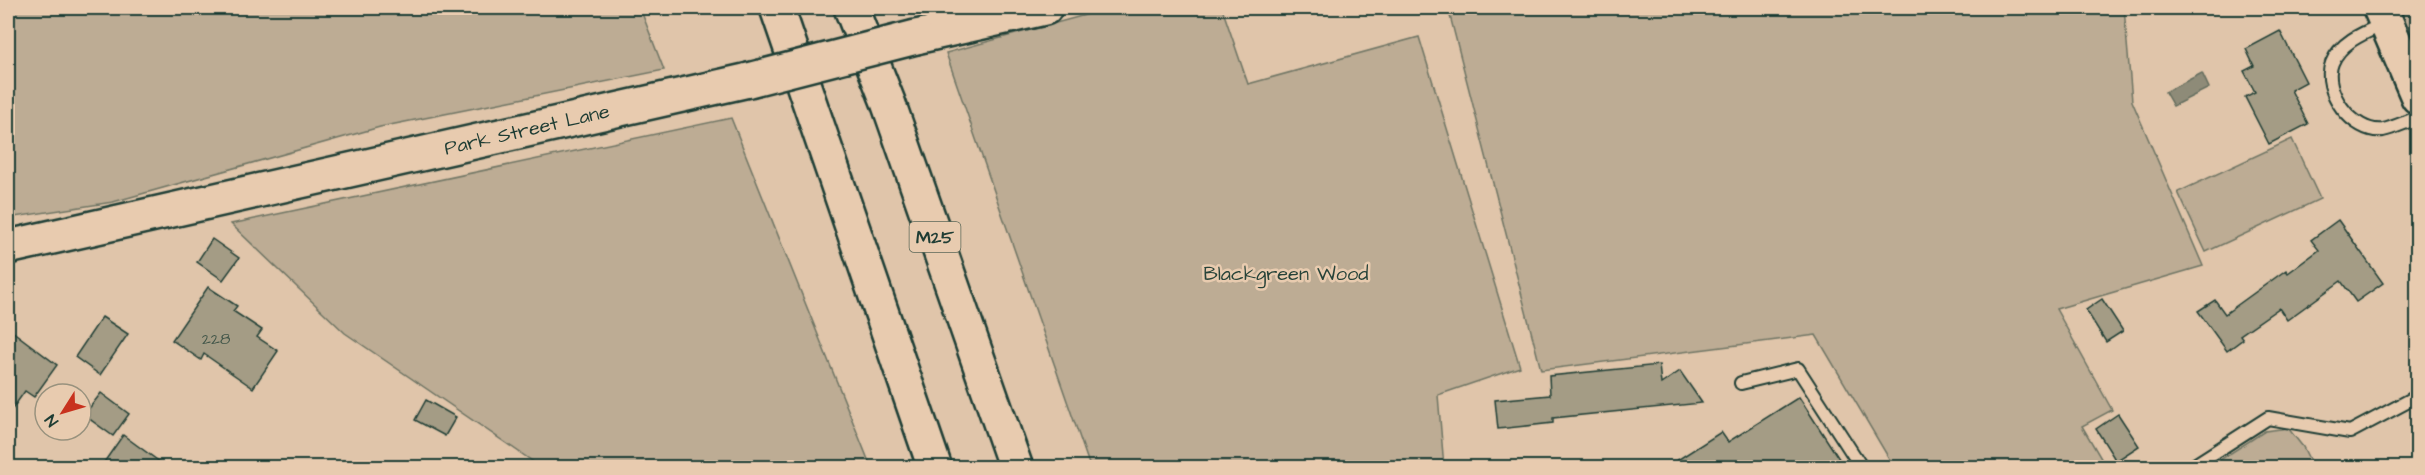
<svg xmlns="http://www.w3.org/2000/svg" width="2425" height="475" font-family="'Architects Daughter',sans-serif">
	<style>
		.green { fill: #bdac94; stroke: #6e7464; stroke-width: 1.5 }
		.water { fill: #8e8b78; stroke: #626c5d; stroke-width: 1.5 }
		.building { fill: #a49c85; stroke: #1f3d34; stroke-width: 1.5 }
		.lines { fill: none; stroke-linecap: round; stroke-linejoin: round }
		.lane-casing { stroke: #1f3d34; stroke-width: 16 }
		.secondary-casing { stroke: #1f3d34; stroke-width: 38 }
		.highway-casing { stroke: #1f3d34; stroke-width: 38 }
		.lane { stroke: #e8cbaf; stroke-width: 12 }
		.secondary { stroke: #e8cbaf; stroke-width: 33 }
		.highway { stroke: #e8cbaf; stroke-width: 33 }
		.secondary-bridge-casing { stroke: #1f3d34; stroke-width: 38; stroke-linecap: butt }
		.secondary-bridge { stroke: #e8cbaf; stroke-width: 33 }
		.labels { text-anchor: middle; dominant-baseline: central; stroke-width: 5; stroke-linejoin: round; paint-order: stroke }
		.number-label { font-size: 16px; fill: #405548 }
		.shield { fill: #e8cbaf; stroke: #5b6859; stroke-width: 1.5 }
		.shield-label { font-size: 18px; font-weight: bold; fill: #1f3d34 }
		.street-label { font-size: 20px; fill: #1f3d34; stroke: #e8cbaf }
		.park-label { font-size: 20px; fill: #274339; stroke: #e8cbaf }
	</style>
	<rect width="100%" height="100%" fill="#e0c5aa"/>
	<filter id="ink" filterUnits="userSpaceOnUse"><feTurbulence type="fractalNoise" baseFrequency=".0167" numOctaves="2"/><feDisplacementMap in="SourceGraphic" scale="12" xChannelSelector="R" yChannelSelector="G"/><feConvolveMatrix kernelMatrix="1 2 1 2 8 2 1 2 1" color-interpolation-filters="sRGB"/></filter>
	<g filter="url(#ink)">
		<g class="green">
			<polygon points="8,8 640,8 664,70 380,127 113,202 8,218"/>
			<polygon points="1111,8 1222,8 1248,84 1419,37 1520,367 1438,395 1444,467 1090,467 946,53"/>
			<polygon points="1448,8 2124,8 2132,101 2203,266 2056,309 2112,410 2082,426 2106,467 1894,467 1816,335 1541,370"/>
			<polygon points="2397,8 2417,8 2417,57"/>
			<polygon points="731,118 871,467 541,467 345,333 231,224"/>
			<polygon points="2292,139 2320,199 2206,252 2178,192"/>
			<polygon points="2288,428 2303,447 2313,467 2209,467 2265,431"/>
		</g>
		<polygon class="water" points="2202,73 2209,88 2173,106 2165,92"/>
		<g class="building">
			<polygon points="2280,31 2306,82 2291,90 2308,124 2269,144 2245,97 2255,92 2244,71 2254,66 2246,49"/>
			<polygon points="2338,220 2383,283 2356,302 2341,281 2287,320 2279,308 2240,335 2243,339 2227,351 2198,311 2215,300 2225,314 2286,270 2288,273 2319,250 2311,240"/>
			<polygon points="212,239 239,258 223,280 197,262"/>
			<polygon points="208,287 237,306 233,311 262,330 257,337 278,351 253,388 204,354 201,360 172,340"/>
			<polygon points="2102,299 2123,331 2106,342 2086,310"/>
			<polygon points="102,317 128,334 100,375 75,357"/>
			<polygon points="8,328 57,365 34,397 25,391 8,415"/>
			<polygon points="1659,365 1661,384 1680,371 1702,403 1553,418 1553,423 1498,429 1495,400 1550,395 1549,376"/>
			<polygon points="101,393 129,414 113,436 84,415"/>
			<polygon points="1799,397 1845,468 1665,468 1721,432 1728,442"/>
			<polygon points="426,400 456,417 445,436 415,420"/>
			<polygon points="2118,414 2139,446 2116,461 2096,429"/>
			<polygon points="123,435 168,468 100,468"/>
		</g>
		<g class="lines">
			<defs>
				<g id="lane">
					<path d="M2386 23C2366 32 2341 41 2332 63 2321 90 2353 134 2383 130 2394 128 2407 121 2418 118"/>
					<polyline points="1741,383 1798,369 1862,468"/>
					<polyline points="2190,468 2268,418 2350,432 2418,396"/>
				</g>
				<g id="secondary">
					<polyline points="2380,8 2418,97"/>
					<polyline points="916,37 1045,8"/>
					<polyline points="8,247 749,80"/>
				</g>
				<g id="highway">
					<polyline points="777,8 935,468"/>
					<polyline points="851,8 888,102 1016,468"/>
				</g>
			</defs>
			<use href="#lane" class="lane-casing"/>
			<use href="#secondary" class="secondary-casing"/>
			<use href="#highway" class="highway-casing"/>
			<use href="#lane" class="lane"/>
			<use href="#secondary" class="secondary"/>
			<use href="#highway" class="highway"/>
			<defs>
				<polyline id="secondary-bridge" points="749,80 916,37"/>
			</defs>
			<use href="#secondary-bridge" class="secondary-bridge-casing"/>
			<use href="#secondary-bridge" class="secondary-bridge"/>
		</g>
	</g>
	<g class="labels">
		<g class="number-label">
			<text x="216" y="339">228</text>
		</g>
		<rect class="shield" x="909.5" y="222" width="51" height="30" rx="4.5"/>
		<g class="shield-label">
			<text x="935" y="237">M25</text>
		</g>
		<g class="street-label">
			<text transform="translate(527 130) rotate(-13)">Park Street Lane</text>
		</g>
		<g class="park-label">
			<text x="1286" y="274">Blackgreen Wood</text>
		</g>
	</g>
	<rect width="2425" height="475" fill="none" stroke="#e8cbaf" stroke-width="30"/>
	<rect x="15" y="15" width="2395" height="445" fill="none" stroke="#1f3d34" stroke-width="2" filter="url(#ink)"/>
	<g transform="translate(63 412) rotate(233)"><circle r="28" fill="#e8cbaf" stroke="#98927e" stroke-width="1.5"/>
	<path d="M0-4.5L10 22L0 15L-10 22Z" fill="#c8321e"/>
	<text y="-9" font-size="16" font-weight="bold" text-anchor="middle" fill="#1f3d34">N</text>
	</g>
</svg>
